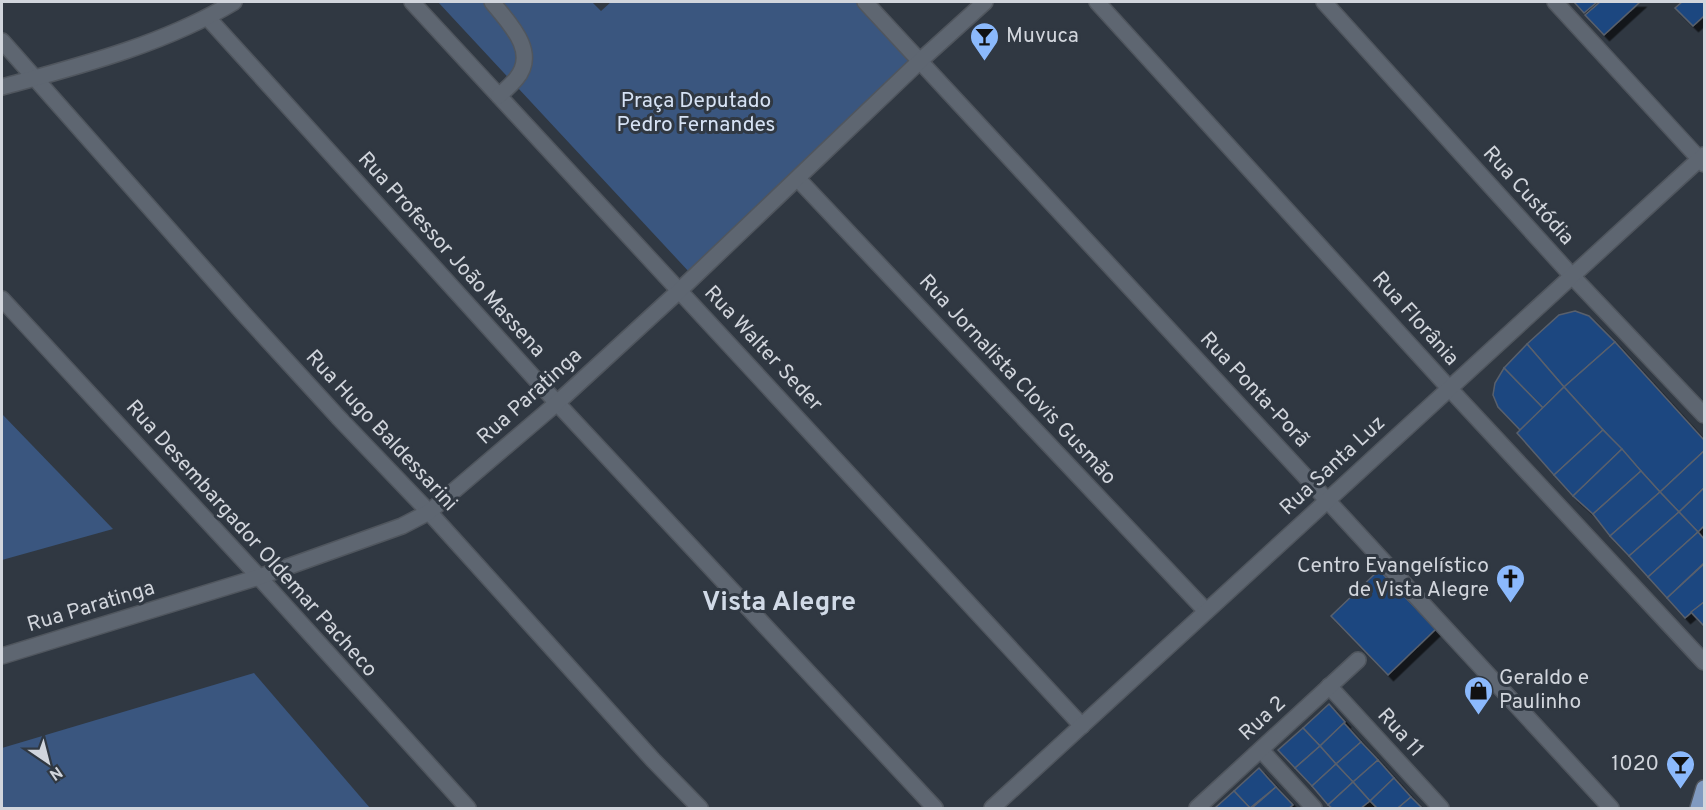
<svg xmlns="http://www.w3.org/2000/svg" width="1706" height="810" font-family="Overpass,sans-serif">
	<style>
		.green { fill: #3a567f }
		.building { fill: #1c4680; stroke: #59606c; stroke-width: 1.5; filter: url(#shadow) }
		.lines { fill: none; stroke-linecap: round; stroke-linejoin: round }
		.minor-casing { stroke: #50565e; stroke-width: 18 }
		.major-casing { stroke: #50565e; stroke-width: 18 }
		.minor { stroke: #5e6671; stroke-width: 15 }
		.major { stroke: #809ac0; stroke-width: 15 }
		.labels { text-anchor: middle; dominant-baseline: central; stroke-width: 6; stroke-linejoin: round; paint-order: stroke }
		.poi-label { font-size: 21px; fill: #d1d5dc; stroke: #303842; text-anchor: start }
		.park-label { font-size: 21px; fill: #d6e2f4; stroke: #303842 }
		.street-label { font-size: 21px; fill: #d1d5dc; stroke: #303842 }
		.district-label { font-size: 27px; font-weight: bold; fill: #d1dae7; stroke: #303842 }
	</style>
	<defs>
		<filter id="shadow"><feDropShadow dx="5.5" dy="5.5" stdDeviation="0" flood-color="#0009"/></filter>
	</defs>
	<rect width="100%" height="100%" fill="#303842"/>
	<g class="green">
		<polygon points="438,2 592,2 601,11 611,2 858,2 913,60 691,274"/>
		<polygon points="2,414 113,529 2,560"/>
		<polygon points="254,673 370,808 2,808 2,748"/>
	</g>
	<g class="building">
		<polygon points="1574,2 1597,2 1584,13"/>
		<polygon points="1600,2 1640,2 1604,35 1585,15"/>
		<polygon points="1682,2 1704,2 1704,16 1693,26 1675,8"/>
		<polygon points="1575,311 1589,316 1615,342 1564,387 1527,344 1559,315"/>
		<polygon points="1615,342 1704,440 1704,451 1660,492 1564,387"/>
		<polygon points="1527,344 1564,387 1543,408 1504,368"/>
		<polygon points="1504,368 1543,408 1520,430 1498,407 1493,395 1495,383"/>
		<polygon points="1564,387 1603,430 1554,475 1517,433"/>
		<polygon points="1603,430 1622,449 1573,496 1554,475"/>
		<polygon points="1622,449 1641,471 1593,514 1573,496"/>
		<polygon points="1704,451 1704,488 1679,512 1660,492"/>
		<polygon points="1641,471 1660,492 1610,536 1593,514"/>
		<polygon points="1704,488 1704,526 1698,532 1679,512"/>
		<polygon points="1660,492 1679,512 1629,556 1610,536"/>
		<polygon points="1679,512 1698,532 1648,577 1629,556"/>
		<polygon points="1698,532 1704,539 1704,563 1667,598 1648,577"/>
		<polygon points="1704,564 1704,602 1685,618 1667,598"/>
		<polygon points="1379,570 1436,629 1388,675 1331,616"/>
		<polygon points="1704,602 1704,626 1691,612"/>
		<polygon points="1329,704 1345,722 1320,746 1303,728"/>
		<polygon points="1344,723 1361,742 1336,764 1320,746"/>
		<polygon points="1303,728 1320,746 1295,768 1278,750"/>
		<polygon points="1361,742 1378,760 1353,782 1336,764"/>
		<polygon points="1320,746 1336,764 1312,786 1295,768"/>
		<polygon points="1378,760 1394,778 1370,801 1353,782"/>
		<polygon points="1336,764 1353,782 1328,805 1312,786"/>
		<polygon points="1259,768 1276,787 1250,808 1234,791"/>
		<polygon points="1394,778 1411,797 1398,808 1377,808 1370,801"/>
		<polygon points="1353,782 1370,801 1361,808 1332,808 1328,805"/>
		<polygon points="1276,787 1293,805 1289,808 1252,808"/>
		<polygon points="1234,791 1250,808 1215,808"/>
		<polygon points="1411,797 1422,808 1398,808"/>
	</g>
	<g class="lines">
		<defs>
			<g id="minor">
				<polyline points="412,2 1082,726"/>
				<path d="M492 2C509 23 539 52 516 79 511 85 505 90 499 96"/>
				<polyline points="865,2 1327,500 1611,808"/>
				<polyline points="1097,2 1449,388 1704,662"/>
				<polyline points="1324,2 1572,276 1704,415"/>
				<polyline points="1555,2 1704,164"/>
				<polyline points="208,18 557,403 935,808"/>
				<polyline points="2,41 243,313 338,417 429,512 653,760 700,808"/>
				<path d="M2 87C79 66 165 44 234 2"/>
				<polyline points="798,179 1206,611"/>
				<polyline points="2,299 259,577 468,808"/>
				<polyline points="2,656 259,577 402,526 429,512 557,403 680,290 921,60 985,2"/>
				<polyline points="1329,686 1441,808"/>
				<polyline points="1261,750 1314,808"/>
				<polyline points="992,808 1704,155"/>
				<polyline points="1197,808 1358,660"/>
			</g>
			<polyline id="major" points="1698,808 1704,788"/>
		</defs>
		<use href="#minor" class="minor-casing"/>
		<use href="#major" class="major-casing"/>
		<use href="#minor" class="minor"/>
		<use href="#major" class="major"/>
	</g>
	<defs>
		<symbol id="bar-pin" viewBox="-11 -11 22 30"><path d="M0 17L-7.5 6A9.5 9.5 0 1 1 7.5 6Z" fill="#8bb9fc" stroke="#303842"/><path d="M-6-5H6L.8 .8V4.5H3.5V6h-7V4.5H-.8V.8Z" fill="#111"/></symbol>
		<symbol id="church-pin" viewBox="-11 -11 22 30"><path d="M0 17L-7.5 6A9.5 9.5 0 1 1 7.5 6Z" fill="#8bb9fc" stroke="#303842"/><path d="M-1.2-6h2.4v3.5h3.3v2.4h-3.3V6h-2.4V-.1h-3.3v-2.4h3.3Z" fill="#111"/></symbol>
		<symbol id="shop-pin" viewBox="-11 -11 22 30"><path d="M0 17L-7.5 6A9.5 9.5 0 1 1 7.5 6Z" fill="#8bb9fc" stroke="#303842"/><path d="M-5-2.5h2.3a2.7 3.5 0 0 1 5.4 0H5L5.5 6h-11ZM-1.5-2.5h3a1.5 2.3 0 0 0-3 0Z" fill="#111"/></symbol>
	</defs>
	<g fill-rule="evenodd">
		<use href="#bar-pin" x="968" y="20" width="33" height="45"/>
		<use href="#church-pin" x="1494" y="562" width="33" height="45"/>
		<use href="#shop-pin" x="1462" y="674" width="33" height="45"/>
		<use href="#bar-pin" x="1664" y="748" width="33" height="45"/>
	</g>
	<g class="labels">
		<g class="poi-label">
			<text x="1006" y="36">Muvuca</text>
			<text x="1489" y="566" text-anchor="end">Centro Evangelístico<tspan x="1489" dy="24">de Vista Alegre</tspan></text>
			<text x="1499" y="678">Geraldo e<tspan x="1499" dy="24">Paulinho</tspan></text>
			<text x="1659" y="764" text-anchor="end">1020</text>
		</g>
		<g class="park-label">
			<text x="696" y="101">Praça Deputado<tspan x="696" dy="24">Pedro Fernandes</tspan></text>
		</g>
		<g class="street-label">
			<text transform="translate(1528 196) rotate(48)">Rua Custódia</text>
			<text transform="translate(451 255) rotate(48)">Rua Professor João Massena</text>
			<text transform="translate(1415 319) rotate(48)">Rua Florânia</text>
			<text transform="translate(763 349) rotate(47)">Rua Walter Seder</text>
			<text transform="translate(1017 380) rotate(47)">Rua Jornalista Clovis Gusmão</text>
			<text transform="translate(1254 390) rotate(47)">Rua Ponta-Porã</text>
			<text transform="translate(530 397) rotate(-42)">Rua Paratinga</text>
			<text transform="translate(381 431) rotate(47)">Rua Hugo Baldessarini</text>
			<text transform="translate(1333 466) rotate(-43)">Rua Santa Luz</text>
			<text transform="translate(251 539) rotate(48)">Rua Desembargador Oldemar Pacheco</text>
			<text transform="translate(91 607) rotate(-17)">Rua Paratinga</text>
			<text transform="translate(1263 719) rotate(-43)">Rua 2</text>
			<text transform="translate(1400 733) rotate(48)">Rua 11</text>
		</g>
		<g class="district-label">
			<text x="779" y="603">Vista Alegre</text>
		</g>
	</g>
	<rect width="1706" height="810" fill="none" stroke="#d1d5dc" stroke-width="6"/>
	<g transform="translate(48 762) rotate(145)" stroke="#303842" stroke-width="4.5" paint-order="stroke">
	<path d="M0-4.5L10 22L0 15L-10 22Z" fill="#d1d5dc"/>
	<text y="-9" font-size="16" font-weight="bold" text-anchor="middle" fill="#d1d5dc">N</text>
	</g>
</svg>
